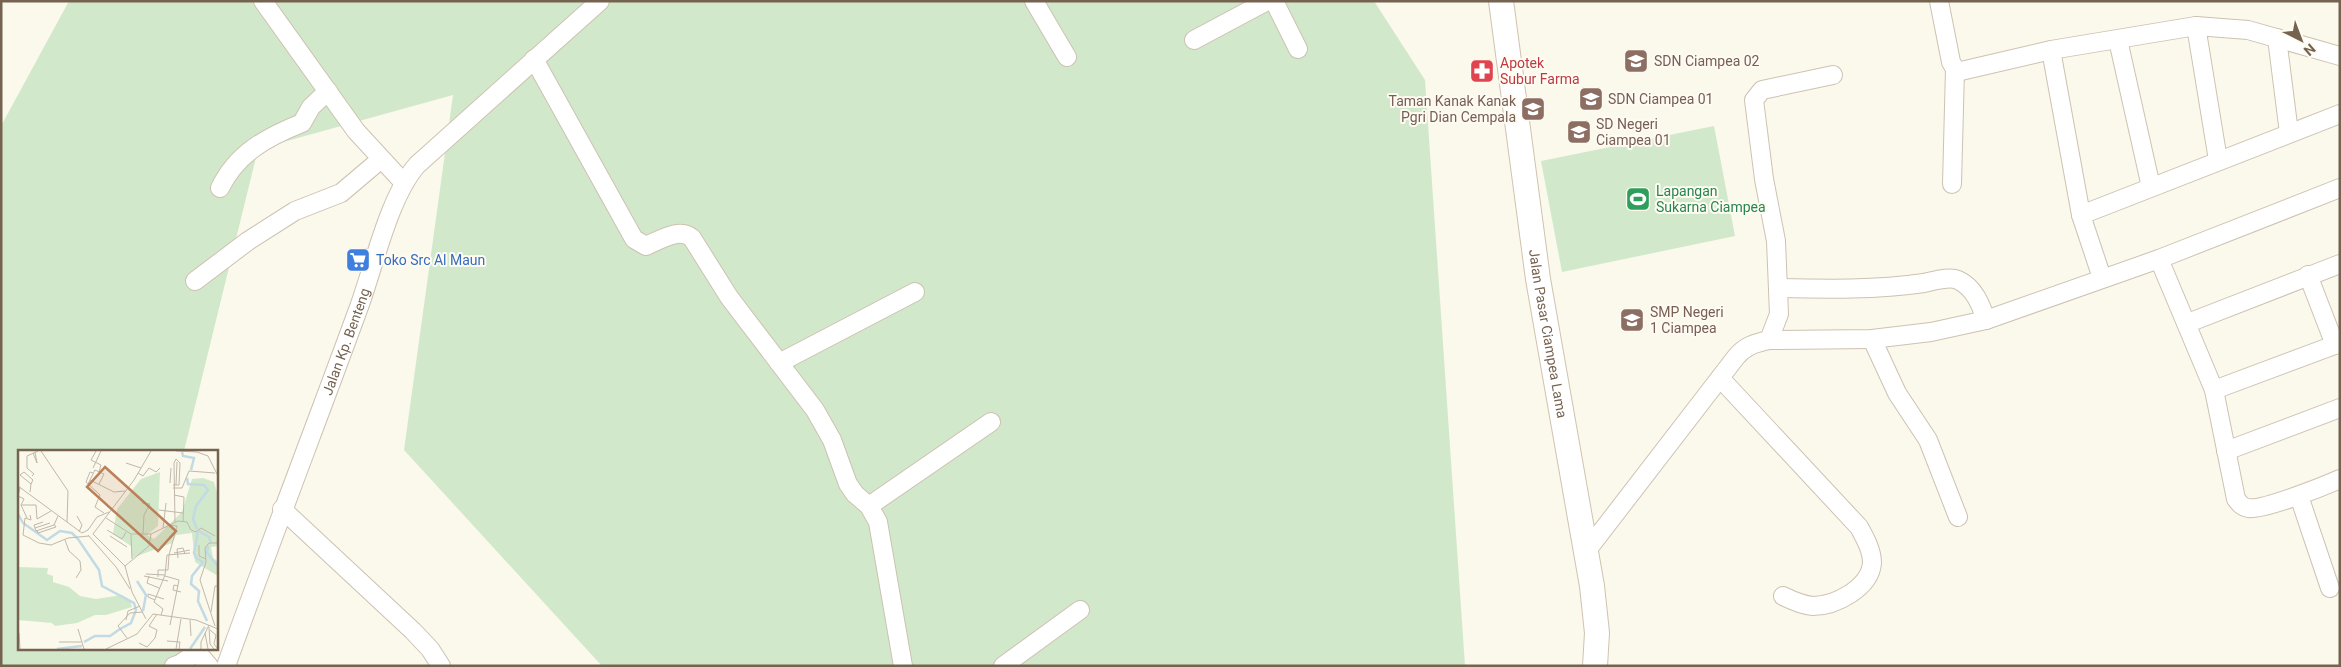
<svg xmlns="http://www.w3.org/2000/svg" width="2341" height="667" font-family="Roboto,sans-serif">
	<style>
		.green { fill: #d2e8cb }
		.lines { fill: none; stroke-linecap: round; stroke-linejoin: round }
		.street-casing { stroke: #cdc2b2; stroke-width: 20 }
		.secondary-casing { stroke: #cfc3b0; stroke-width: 26 }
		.street { stroke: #fff; stroke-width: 18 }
		.secondary { stroke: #fff; stroke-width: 24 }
		.labels { text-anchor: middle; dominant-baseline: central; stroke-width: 4; stroke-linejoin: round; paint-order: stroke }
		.education-label { font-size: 14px; fill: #785e54; stroke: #fefbf3; text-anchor: start }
		.health-label { font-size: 14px; fill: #be3a42; stroke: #fefbf3; text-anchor: start }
		.leisure-label { font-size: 14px; fill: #27864d; stroke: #fefbf3; text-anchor: start }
		.shop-label { font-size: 14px; fill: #366cbe; stroke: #fefbf3; text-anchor: start }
		.street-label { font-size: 14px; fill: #756350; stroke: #fefbf3 }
		.inset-river { fill: none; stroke: #c1dae4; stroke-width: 2.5 }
		.inset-road { fill: none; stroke: #c1b8a9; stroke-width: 1 }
		.view { fill: #bb8059; fill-opacity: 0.15; stroke: #bb8059; stroke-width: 2.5 }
		.inset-edge { fill: none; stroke: #756350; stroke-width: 2.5 }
	</style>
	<rect width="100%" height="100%" fill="#fbf8ec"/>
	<g class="green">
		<polygon points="69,1 1374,1 1425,80 1465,666 602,666 404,450 453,95 258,149 184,451 19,451 19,648 187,648 187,666 1,666 1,126"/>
		<polygon points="1714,126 1735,236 1562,272 1541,161"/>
	</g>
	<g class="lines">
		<defs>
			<g id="street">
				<polyline points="263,1 356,131 403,182"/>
				<polyline points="1034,1 1067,57"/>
				<polyline points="1274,1 1298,49"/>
				<polyline points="1939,1 1951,62 1955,69 1961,71 2051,50 2196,26 2248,30 2340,56"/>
				<polyline points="2196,26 2218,160"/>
				<polyline points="2277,38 2289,133"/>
				<polyline points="1194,40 1267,1"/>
				<polyline points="2118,40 2151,187"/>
				<polyline points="2051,50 2081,215 2102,278"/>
				<path d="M534 59 634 239 646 246C660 240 680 227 692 238L729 297 815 410 832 440 848 484 855 494 869 506 878 522 903 666"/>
				<polyline points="1952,184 1955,69"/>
				<path d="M220 188C237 153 267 137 302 123L311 107 328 91"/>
				<polyline points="2081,215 2340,114"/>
				<path d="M2159 259 2214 390 2236 499C2240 504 2242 507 2248 508 2262 511 2324 486 2340 479"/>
				<polyline points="2308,275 2335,345"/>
				<polyline points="195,281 248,241 295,211 341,193 380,160"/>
				<path d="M1778 288C1827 289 1876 290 1924 283 1934 281 1949 276 1958 280 1974 287 1981 305 1986 320"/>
				<polyline points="2188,323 2340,264"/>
				<polyline points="1872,339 1897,393 1928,440 1958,517"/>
				<polyline points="1769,340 1779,314 1776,241 1764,179 1754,100 1762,90 1833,75"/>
				<polyline points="779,363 915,292"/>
				<path d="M1720 378 1859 527C1865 538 1872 550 1872 563 1870 588 1835 606 1813 606 1802 605 1793 601 1783 596"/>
				<polyline points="2214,390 2340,343"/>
				<polyline points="2226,451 2340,408"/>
				<polyline points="2299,496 2330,588"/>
				<polyline points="869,506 991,422"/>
				<polyline points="282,509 413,631 430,649 441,666"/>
				<path d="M1585 553 1736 357C1745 346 1755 343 1769 340L1872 339 1931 332 1986 320 2159 259 2340 188"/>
				<polyline points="174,666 180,664 197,652 209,666"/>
				<path id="s1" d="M226 666C269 546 315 427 359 307 374 266 389 197 417 165L600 1"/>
				<polyline points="1003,666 1080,610"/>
			</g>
			<g id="secondary">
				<path id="s2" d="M1501 1 1538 279 1592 586 1597 633 1595 666"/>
			</g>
		</defs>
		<use href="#street" class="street-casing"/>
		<use href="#secondary" class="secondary-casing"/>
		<use href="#street" class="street"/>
		<use href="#secondary" class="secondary"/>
	</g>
	<defs>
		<symbol id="school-square" viewBox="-11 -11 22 22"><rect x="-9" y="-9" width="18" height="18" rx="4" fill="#8d6e63" stroke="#fefbf3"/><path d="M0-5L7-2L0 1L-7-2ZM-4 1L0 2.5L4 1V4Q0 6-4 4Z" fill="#fff"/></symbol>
		<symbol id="pharmacy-square" viewBox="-11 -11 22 22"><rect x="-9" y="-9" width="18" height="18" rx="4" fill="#e0444e" stroke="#fefbf3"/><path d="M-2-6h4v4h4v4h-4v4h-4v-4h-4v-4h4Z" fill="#fff"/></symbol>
		<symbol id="stadium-square" viewBox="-11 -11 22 22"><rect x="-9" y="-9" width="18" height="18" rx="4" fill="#2e9e5b" stroke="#fefbf3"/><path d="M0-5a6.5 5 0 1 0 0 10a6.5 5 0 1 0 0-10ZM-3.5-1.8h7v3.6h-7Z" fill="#fff"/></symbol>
		<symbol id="supermarket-square" viewBox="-11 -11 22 22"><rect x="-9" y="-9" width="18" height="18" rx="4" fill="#3f7fe0" stroke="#fefbf3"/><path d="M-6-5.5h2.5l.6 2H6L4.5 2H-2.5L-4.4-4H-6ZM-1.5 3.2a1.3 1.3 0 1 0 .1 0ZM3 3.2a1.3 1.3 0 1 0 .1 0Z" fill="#fff"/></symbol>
	</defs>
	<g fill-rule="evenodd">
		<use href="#school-square" x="1622" y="47" width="28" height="28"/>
		<use href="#pharmacy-square" x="1468" y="57" width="28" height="28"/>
		<use href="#school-square" x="1577" y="85" width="28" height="28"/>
		<use href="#school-square" x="1519" y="95" width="28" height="28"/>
		<use href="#school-square" x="1565" y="118" width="28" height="28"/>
		<use href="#stadium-square" x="1624" y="185" width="28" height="28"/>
		<use href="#supermarket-square" x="344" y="246" width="28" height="28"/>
		<use href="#school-square" x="1618" y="306" width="28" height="28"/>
	</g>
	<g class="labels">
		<g class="education-label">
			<text x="1654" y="61">SDN Ciampea 02</text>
			<text x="1608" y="99">SDN Ciampea 01</text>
			<text x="1516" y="101" text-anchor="end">Taman Kanak Kanak<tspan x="1516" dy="16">Pgri Dian Cempala</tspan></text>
			<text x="1596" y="124">SD Negeri<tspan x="1596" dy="16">Ciampea 01</tspan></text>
			<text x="1650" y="312">SMP Negeri<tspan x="1650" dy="16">1 Ciampea</tspan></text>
		</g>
		<g class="health-label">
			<text x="1500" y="63">Apotek<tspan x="1500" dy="16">Subur Farma</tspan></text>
		</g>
		<g class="leisure-label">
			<text x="1656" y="191">Lapangan<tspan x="1656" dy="16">Sukarna Ciampea</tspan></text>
		</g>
		<g class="shop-label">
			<text x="376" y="260">Toko Src Al Maun</text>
		</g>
		<g class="street-label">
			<text stroke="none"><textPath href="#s2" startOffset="336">Jalan Pasar Ciampea Lama</textPath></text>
			<text stroke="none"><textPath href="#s1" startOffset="346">Jalan Kp. Benteng</textPath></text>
		</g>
	</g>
	<g transform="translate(18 450)">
		<rect width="200" height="200" fill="#fbf8ec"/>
		<path d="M142 22 140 76 129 85 136 89 164 62 174 29 185 28 196 32 200 46V96L193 97 195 108 200 112V126L177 112 174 83 158 85 154 93 114 108 113 96 95 84 99 59 123 29ZM0 117 30 118 29 124 35 126V132L51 137 62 146 78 149 104 145 112 150 114 157 88 165H77L59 173 37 176 34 173 0 170Z" fill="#d2e8cb"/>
		<path class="inset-river" d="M164 2 165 6 176 8 173 20M169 28 170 34 186 35 190 40 178 56 175 69 179 79M0 64 5 73 29 90 42 81 54 83 60 89 81 120 84 136 116 153 118 160 113 173 102 179M181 81 191 87 193 93M180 82 176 103 178 108 185 112 174 126 173 134 181 141 180 151 189 171M190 96 189 103 200 116M119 131 128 145 125 161M66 192 77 186H92L102 179M39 199 64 196M172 199 187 177"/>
		<path class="inset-road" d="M23 1 50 41 49 72M78 1 73 10 83 15 81 22M158 1 179 2 190 6 200 26M15 3 19 13 17 2M108 13 123 18M75 18 83 1M6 22 2 25 13 34 12 42M6 22 15 30 13 34M75 23 72 22 68 32 82 45 77 57 86 63M120 23 125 26 131 18 138 22 142 18M14 26 16 24 9 18V6L20 1M72 30 96 42 107 41M152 33 153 18M70 34 77 20 86 24 81 34M155 35H161L162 13M158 35 159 12M0 36 64 83 70 80 79 67 91 62M2 37 0 46 6 49 3 55 9 68M155 38H164L171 21 197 23M156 45 166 47 165 72M124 53 132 54 126 65 125 84M3 55H18L19 69 33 61M141 60 165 63M12 65 13 70 7 68 5 85 21 93 33 95 50 88 71 86M59 66 64 75 61 82M88 68 113 84H133L160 71 169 72 173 80 178 82 183 78 197 86M25 72 16 75 18 81 36 75 40 66M157 72 156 13 158 9 162 13M17 78 32 73M145 78 148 53M19 80 20 83 38 77 36 74M89 80 104 89 108 82M70 85 98 117 112 139M113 85 114 109M92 86 109 97M47 90 51 101 62 111 63 120 58 128M181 95V106L188 109M156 103 172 100M151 105 159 76 152 75M160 108 159 99 165 98 167 104M107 116 131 96 133 84M128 124 147 125M126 126 150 131M131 126 129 133 141 138M147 126 161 130 152 175M140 127V120H150L151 105M160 136 156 135 155 140 163 142M137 150 130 147V144L146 149M193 162 197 136H200M143 165 145 159 136 152 147 125 149 105 172 103M128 169 114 142 107 116 75 84 116 30 133 1M108 170 110 161 122 156M172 170 173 186M197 176 182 130 188 112 187 98 191 93H200M191 177 192 194 196 199M60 179 66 199M192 180 198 185 196 194 200 199M1 183 2 199M187 183 190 199M109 188 100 176 112 163 125 162M149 191 162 192 161 199M41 192H63M121 193 129 197 137 188 139 180 131 176 139 164M88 199 119 184 135 164 178 170 200 179M158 199 163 169M183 199V192L191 175"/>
		<path class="view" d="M87 17 158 81 140 101 69 37Z"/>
		<rect width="200" height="200" class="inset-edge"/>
	</g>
	<rect width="2341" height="667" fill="none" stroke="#756350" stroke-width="5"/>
	<g transform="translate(2301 40) rotate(138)" stroke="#fefbf3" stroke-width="4" paint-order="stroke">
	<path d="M0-4L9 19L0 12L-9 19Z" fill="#756350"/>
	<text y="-8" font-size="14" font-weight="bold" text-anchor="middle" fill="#756350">N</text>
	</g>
</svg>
